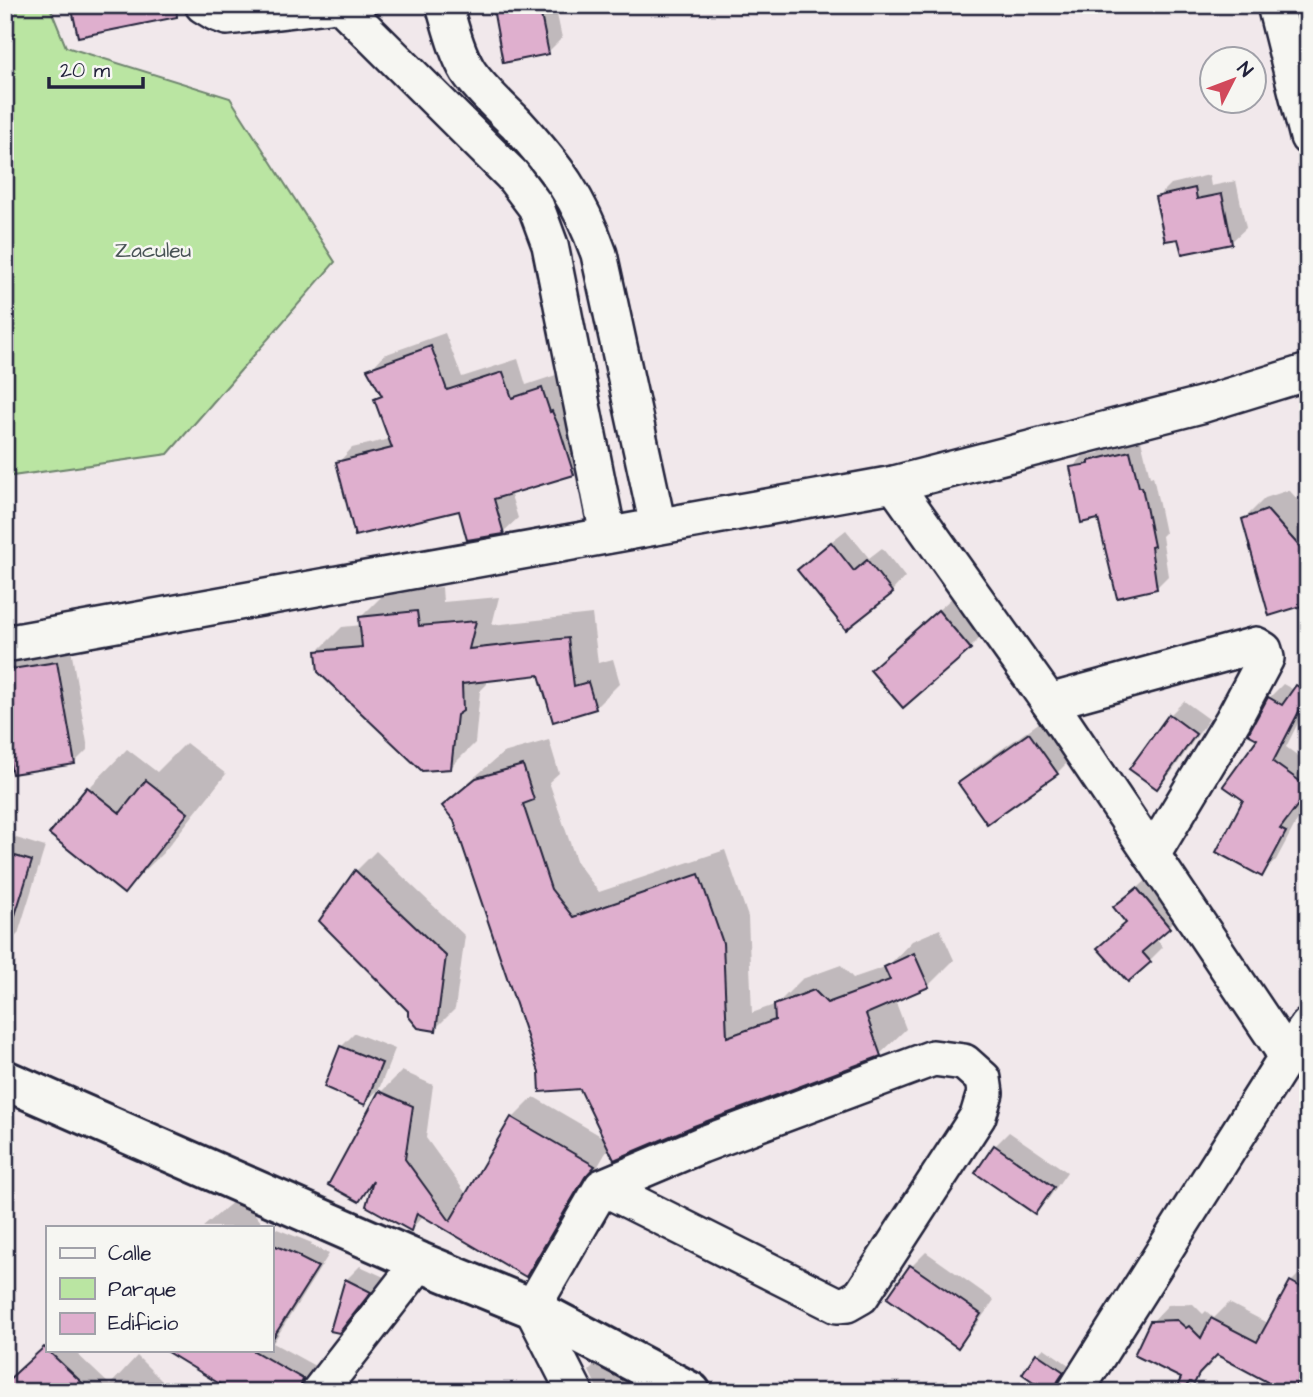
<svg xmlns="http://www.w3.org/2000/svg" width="1313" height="1397" font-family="'Architects Daughter',sans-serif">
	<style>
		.green { fill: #bae5a2; stroke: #6e846e; stroke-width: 2 }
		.shadow { fill: #0003 }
		.building { fill: #dfafce; stroke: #22223b; stroke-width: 2 }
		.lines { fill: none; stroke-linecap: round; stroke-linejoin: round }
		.minor-casing { stroke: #22223b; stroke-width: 40 }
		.tertiary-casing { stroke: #22223b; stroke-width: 44 }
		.minor { stroke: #f6f6f2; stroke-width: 35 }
		.tertiary { stroke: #f6f6f2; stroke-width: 38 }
		.labels { text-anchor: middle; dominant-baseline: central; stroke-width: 5; stroke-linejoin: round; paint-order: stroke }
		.park-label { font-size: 21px; fill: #485355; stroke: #f6f6f2 }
	</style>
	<rect width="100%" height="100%" fill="#f1e8eb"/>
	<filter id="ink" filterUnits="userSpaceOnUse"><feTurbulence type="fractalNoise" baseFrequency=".0143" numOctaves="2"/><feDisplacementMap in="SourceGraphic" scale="14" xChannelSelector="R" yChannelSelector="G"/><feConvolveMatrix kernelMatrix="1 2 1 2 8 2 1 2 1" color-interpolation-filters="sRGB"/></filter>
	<g filter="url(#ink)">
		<polygon class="green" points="5,5 49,5 66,47 230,98 335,262 168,454 5,477"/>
		<g class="shadow">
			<polygon points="501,5 555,5 562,38 548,52 495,15 501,9"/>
			<polygon points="1209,175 1211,186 1236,181 1246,228 1231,242 1180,236 1157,198 1171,184"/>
			<polygon points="445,333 462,377 518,359 526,385 556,375 587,459 573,473 510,492 518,518 503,532 460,509 338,463 352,448 390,439 376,399 382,393 370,370 384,355"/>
			<polygon points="1141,440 1150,477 1153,476 1165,533 1162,536 1168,576 1156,588 1100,517 1072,468 1083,456 1099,453 1102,449"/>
			<polygon points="1289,490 1308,511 1308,602 1244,519 1265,498"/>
			<polygon points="846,530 869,558 882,548 905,577 892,591 799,570 813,556"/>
			<polygon points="442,587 443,602 499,597 492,625 592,614 598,663 613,659 620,683 595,708 541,673 487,679 487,684 480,691 475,743 451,767 318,651 342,627 362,625 361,617 386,592"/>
			<polygon points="960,591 991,627 970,648 903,705 873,670 894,649"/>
			<polygon points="1308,646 1308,660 1301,655"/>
			<polygon points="71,649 88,749 74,763 5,722 5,664 11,658"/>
			<polygon points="1308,676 1308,721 1301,717 1286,747 1308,763 1308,800 1276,860 1262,874 1246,800 1259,738 1269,698 1283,684 1294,690"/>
			<polygon points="1184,701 1209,719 1171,773 1157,787 1170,715"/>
			<polygon points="1043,720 1071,759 1057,773 960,783 974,769"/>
			<polygon points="549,740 559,773 549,782 577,863 599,892 725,850 748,917 752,1013 777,1004 802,979 841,965 853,978 888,966 912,941 940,929 954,960 928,986 895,1000 906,1029 880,1054 693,1125 610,1148 605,1154 547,1254 526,1275 424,1215 411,1229 372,1185 358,1199 381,1092 402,1071 433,1085 426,1138 467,1195 513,1118 534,1097 606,1139 581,1087 541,1072 456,820 444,807 470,781 503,753"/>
			<polygon points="186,743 226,774 163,853 124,891 52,833 89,788 127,749 157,772"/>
			<polygon points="13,837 45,847 18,934 5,947 5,844"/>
			<polygon points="376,851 465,936 455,1009 435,1029 414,1026 410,1010 321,921 356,871"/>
			<polygon points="1152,875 1183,913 1155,938 1163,947 1149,961 1114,935 1128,922 1116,908"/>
			<polygon points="355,1033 395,1049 379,1089 365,1103 341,1047"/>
			<polygon points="1009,1132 1067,1172 1049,1198 1035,1212 995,1146"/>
			<polygon points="240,1196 262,1223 312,1243 311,1245 329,1254 273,1343 315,1366 311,1375 308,1392 219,1392 226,1386 167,1350 271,1350 271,1227 203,1227"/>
			<polygon points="926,1252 994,1300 972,1331 958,1345 890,1297 912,1266"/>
			<polygon points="360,1266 384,1277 353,1317 339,1331 346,1280"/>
			<polygon points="1307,1266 1308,1392 1259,1392 1266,1379 1217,1353 1209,1366 1193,1382 1183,1377 1152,1322 1168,1305 1193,1304 1203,1314 1206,1311 1214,1318 1229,1303 1269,1324 1291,1282"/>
			<polygon points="47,1345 47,1350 73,1350 110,1385 137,1356 173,1392 5,1392 5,1379 8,1382"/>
			<polygon points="1044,1348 1069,1365 1059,1386 1053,1392 1038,1354"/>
			<polygon points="608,1352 689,1392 597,1392 595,1383 589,1371"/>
		</g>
		<g class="building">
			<polygon points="71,5 176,5 177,17 78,37"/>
			<polygon points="539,5 549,54 503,63 494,14"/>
			<polygon points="1195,188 1197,199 1222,194 1232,244 1182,254 1178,239 1165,241 1155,197"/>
			<polygon points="431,346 447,390 503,372 512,398 542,388 550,412 552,411 559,427 574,475 494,499 504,534 467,540 459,511 355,536 336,462 392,448 374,399 382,396 367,369"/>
			<polygon points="1130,451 1139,487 1142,487 1154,546 1151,547 1157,589 1117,598 1098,519 1081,523 1070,467 1089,464 1089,461"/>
			<polygon points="1267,510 1308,556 1308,604 1269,616 1242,519"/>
			<polygon points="831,542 854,571 867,560 893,593 846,630 797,570"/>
			<polygon points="938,610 971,649 903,708 870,670"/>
			<polygon points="417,611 419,626 476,621 469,649 568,638 574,686 588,682 596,709 553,722 539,675 462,684 463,711 457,715 451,769 422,771 318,672 316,651 362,647 359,617"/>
			<polygon points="57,662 75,764 12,774 5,733 5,670"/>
			<polygon points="1296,685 1308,693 1308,694 1273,762 1308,787 1308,791 1280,829 1286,832 1262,877 1216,852 1243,800 1223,786 1257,739 1248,734 1268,697 1282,705"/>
			<polygon points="1169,714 1196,734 1157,789 1129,769"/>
			<polygon points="1029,733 1058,774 987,824 958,783"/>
			<polygon points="523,765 534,800 523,804 551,889 573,917 699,874 723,943 727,1037 775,1020 774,1005 814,990 827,1003 890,980 884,967 914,953 929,987 866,1014 881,1056 694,1126 614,1160 580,1089 540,1092 539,1072 454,821 442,806 476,778"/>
			<polygon points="146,780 188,813 124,894 49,834 87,787 120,813"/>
			<polygon points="5,853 32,861 11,928 5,927"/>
			<polygon points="355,870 446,956 436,1031 418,1028 408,1016 408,1011 319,921"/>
			<polygon points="1137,888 1170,928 1142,952 1151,962 1128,982 1097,948 1126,923 1113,907"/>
			<polygon points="340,1046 382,1063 365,1105 324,1087"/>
			<polygon points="379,1091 413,1106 405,1159 450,1221 511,1117 595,1166 585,1177 526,1277 417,1213 411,1231 366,1206 373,1181 359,1202 328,1185"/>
			<polygon points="994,1145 1054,1187 1035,1214 975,1173"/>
			<polygon points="271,1244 300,1256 300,1258 318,1267 271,1341"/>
			<polygon points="910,1265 981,1314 958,1348 887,1298"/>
			<polygon points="345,1279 371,1292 339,1333 330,1331"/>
			<polygon points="1290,1281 1308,1291 1308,1363 1292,1392 1286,1392 1217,1355 1199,1374 1194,1384 1190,1382 1180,1392 1176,1389 1181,1378 1134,1355 1150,1321 1177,1320 1186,1328 1189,1326 1201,1338 1211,1318 1257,1342"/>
			<polygon points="44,1347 92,1392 5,1392 5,1383"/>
			<polygon points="164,1350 252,1350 303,1379 299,1392 233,1392"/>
			<polygon points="1036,1353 1064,1372 1058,1381 1054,1392 1048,1392 1022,1374"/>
		</g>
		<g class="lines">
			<defs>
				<g id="minor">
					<polyline points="203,5 216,13 227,17 328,5"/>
					<polyline points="341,5 512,175 536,207 550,245 608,535"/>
					<path d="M444 5C451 28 456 51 468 71 479 88 501 108 516 123 556 167 579 197 599 254L658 526"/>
					<polyline points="1275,5 1308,137"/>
					<polyline points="894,484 1049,702 1287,1056"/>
					<polyline points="5,644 894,484 1201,405 1308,372"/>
					<polyline points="1049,702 1256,645 1264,650 1266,658 1233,720 1152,855"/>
					<polyline points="319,1392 420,1262"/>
					<polyline points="575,1392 532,1308 602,1187 701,1145 933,1058 964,1062 983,1079 985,1093 978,1116 861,1296 847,1304 837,1305 602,1187"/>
					<polyline points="1075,1392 1287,1056 1308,1026"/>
				</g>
				<polyline id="tertiary" points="5,1080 420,1262 532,1308 691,1392"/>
			</defs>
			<use href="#minor" class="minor-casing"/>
			<use href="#tertiary" class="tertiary-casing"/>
			<use href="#minor" class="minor"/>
			<use href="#tertiary" class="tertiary"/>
		</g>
	</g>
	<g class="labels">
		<g class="park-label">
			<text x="153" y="250">Zaculeu</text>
		</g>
	</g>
	<rect width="1313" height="1397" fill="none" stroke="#f6f6f2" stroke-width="28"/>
	<rect x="14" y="14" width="1285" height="1369" fill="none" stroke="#22223b" stroke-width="2.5" filter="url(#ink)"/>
	<rect x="46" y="1226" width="228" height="126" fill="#f6f6f2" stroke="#a1a1a9" stroke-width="2"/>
	<rect x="60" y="1248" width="35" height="10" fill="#f6f6f2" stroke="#a1a1a9" stroke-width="2"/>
	<text x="108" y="1260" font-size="21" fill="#22223b">Calle</text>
	<rect x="60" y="1278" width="35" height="21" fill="#bae5a2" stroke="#a1a1a9" stroke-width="2"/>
	<text x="108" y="1296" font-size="21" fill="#22223b">Parque</text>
	<rect x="60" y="1313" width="35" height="21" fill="#dfafce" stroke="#a1a1a9" stroke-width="2"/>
	<text x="108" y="1330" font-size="21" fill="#22223b">Edificio</text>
	<g transform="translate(1233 80) rotate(48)"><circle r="33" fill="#f6f6f2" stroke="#a1a1a9" stroke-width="2"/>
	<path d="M0-5L12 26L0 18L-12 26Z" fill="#d1495b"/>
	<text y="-10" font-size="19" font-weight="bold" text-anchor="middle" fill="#22223b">N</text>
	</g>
	<path d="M49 77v10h94v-10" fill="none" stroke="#22223b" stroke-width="3.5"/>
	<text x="60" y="77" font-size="21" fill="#22223b" stroke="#f6f6f2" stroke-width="5" paint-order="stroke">20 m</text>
</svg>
